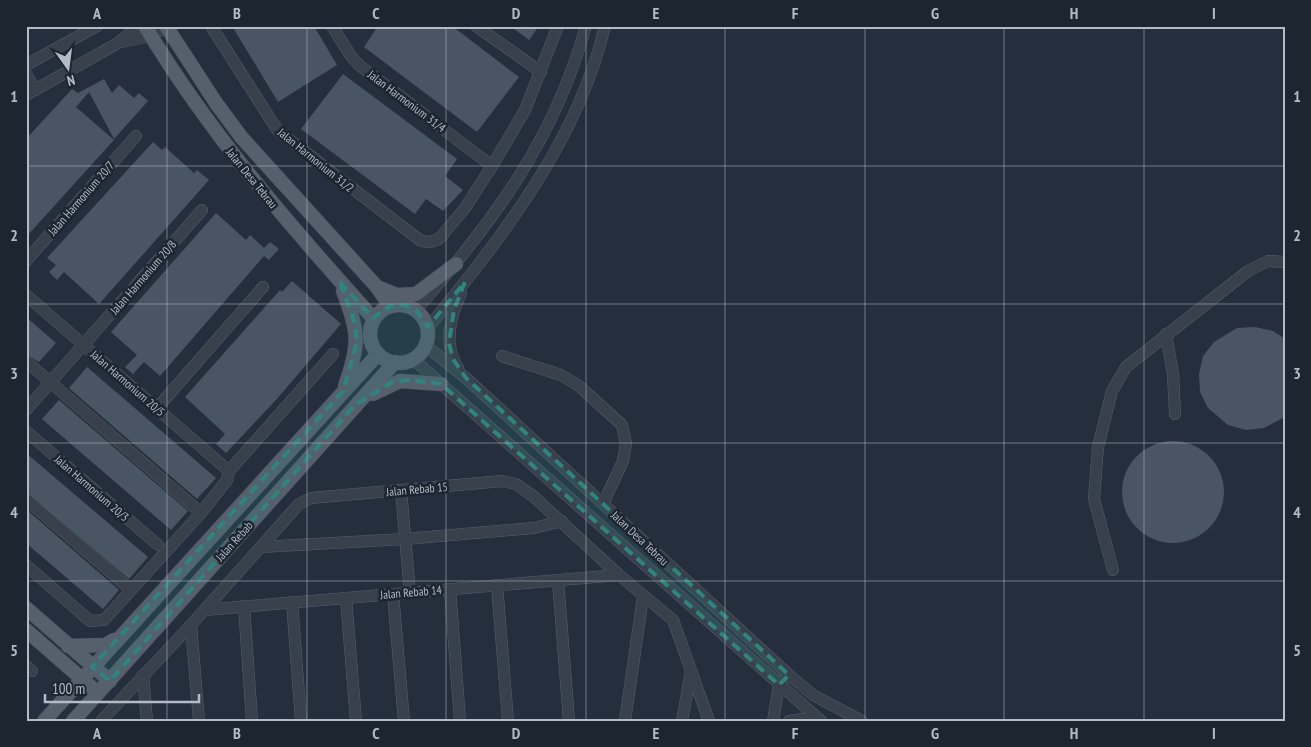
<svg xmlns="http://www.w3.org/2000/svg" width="1311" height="747" font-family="'PT Sans Narrow',sans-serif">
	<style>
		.building { fill: #4a5564 }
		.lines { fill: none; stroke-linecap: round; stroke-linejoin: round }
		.minor-casing { stroke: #565e6a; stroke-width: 12 }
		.major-casing { stroke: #414955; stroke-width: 15 }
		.minor { stroke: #38404c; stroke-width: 11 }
		.major { stroke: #565f6c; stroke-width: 14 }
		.marked { fill: #308480; fill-opacity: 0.2; stroke: #308480; stroke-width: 4; stroke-dasharray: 10 6; stroke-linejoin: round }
		.grid { fill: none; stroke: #b4bbc7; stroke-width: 1; stroke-opacity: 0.55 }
		.labels { text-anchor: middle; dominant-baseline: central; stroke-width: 5; stroke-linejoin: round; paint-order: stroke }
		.street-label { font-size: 12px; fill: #b4bbc7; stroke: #1d2531 }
		.neatline { fill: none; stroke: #b4bbc7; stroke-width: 2 }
		.grid-label { font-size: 16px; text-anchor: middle; font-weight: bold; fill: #b4bbc7 }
	</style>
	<rect width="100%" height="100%" fill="#242e3c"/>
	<g class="building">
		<polygon points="232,26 314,26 337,65 278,102"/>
		<polygon points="378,26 452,26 519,77 477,132 364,47"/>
		<polygon points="510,26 539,26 529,40"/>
		<polygon points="343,74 457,159 445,176 463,190 443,211 426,199 415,214 301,129"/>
		<polygon points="104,79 112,93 119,85 134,98 139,93 148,101 114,139 89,92 76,107 114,140 26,237 26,139 72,89 78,93"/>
		<polygon points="153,142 162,150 165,147 194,173 197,170 209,180 99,304 64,272 57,280 49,272 56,265 47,258"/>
		<polygon points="216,213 246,240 250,235 264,248 270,242 279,249 269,260 264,256 160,376 144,362 133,374 125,367 137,355 111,332"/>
		<polygon points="292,281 341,324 276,400 226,453 216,444 225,434 185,397 280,290 282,292"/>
		<polygon points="26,317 56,343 39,362 26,354"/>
		<polygon points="1255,327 1273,331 1285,339 1285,417 1264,428 1246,430 1228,425 1208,408 1200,392 1199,374 1203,356 1214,342 1237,328"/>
		<polygon points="87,367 216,478 197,499 69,388"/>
		<polygon points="59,400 188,511 171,530 42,419"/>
		<circle cx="1173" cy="492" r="51"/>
		<polygon points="26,453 148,557 129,579 26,492"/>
		<polygon points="26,509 119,590 103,609 26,543"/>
	</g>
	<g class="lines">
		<defs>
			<g id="minor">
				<polyline points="211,26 278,131 421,241 430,242 439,239 465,208 492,166 525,110 558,26"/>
				<polyline points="332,26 351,56 359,65 492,166"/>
				<polyline points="476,26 541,72"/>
				<polyline points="122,42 150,36 167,26"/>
				<polyline points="26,65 97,26"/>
				<polyline points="26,74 35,90"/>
				<polyline points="26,95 118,43 139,26"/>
				<polyline points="26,261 136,136"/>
				<polyline points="26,295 229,471"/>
				<path d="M416 310C493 222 554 141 586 26"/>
				<path d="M427 329C501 238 578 142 605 26"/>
				<polyline points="1166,334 1173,374 1175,414"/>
				<polyline points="425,345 466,378 789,675 813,695 862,721"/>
				<polyline points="502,356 561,375 579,386 622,425 626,443 623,461 603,504"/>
				<polyline points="413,359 821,721"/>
				<polyline points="26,361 201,513"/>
				<path d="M458 368C443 344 450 318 461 293"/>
				<polyline points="157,408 263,287"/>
				<polyline points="26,410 202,210"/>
				<polyline points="26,431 158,545"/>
				<polyline points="401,490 410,593"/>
				<polyline points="26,499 131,590"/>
				<polyline points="261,547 405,539 534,528 562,521"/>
				<polyline points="26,565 90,621 104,620 201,513 227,480 229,471 333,354"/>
				<polyline points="1113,570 1094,499 1098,447 1112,391 1126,367 1248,271 1268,261 1285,262"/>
				<polyline points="558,580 569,721"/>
				<polyline points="497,585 508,721"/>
				<polyline points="450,589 460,721"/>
				<polyline points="393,594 404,721"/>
				<polyline points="346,598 356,721"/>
				<polyline points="292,602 301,721"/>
				<polyline points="244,606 252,721"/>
				<polyline points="204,610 619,575"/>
				<polyline points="191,625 199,721"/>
				<polyline points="26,666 32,671"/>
				<polyline points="143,675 147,721"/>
				<polyline points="101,721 191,625 299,504 311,498 502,481 516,484 533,496 619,575 673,620 709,721"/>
				<polyline points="625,721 643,597"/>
				<polyline points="682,721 691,671"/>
				<polyline points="773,721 779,685 782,681"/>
				<polyline points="789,721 802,719 815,721"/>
			</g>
			<g id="major">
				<path d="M145 26C209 133 291 227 374 319"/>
				<polyline points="166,26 216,103 242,138 377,287 390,306"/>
				<polyline points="377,287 397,295 416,294 456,264"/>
				<path d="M343 291C359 332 360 344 345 386"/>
				<circle cx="399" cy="334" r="29"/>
				<polyline points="373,394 400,381 441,384"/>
				<polyline points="26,608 110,681"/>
				<polyline points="26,630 98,693"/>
				<polyline points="68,646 105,645 114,640"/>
				<polyline points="44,721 378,354"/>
				<polyline points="73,721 395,362"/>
			</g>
		</defs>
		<use href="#minor" class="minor-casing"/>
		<use href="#major" class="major-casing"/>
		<use href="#minor" class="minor"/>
		<use href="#major" class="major"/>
	</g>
	<path class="marked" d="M340 282 373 318 390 306 403 305 416 310 428 327 465 282 454 310 449 343 453 359 466 378 789 675 779 685 441 384 409 380 391 383 355 405 110 681 92 667 343 391 357 342 354 321Z"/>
	<path class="grid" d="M167 26V721M307 26V721M446 26V721M586 26V721M725 26V721M865 26V721M1004 26V721M1144 26V721M26 166H1285M26 304H1285M26 443H1285M26 581H1285"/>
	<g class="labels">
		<g class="street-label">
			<text transform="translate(407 101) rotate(37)">Jalan Harmonium 31/4</text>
			<text transform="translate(316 160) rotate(39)">Jalan Harmonium 31/2</text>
			<text transform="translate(252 178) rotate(51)">Jalan Desa Tebrau</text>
			<text transform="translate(81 198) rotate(-49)">Jalan Harmonium 20/7</text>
			<text transform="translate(143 277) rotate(-49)">Jalan Harmonium 20/8</text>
			<text transform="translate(128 383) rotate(41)">Jalan Harmonium 20/5</text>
			<text transform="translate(92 488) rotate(41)">Jalan Harmonium 20/3</text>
			<text transform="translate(417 489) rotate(-5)">Jalan Rebab 15</text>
			<text transform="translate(640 538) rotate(43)">Jalan Desa Tebrau</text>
			<text transform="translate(234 541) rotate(-48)">Jalan Rebab</text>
			<text transform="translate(411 592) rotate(-5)">Jalan Rebab 14</text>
		</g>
	</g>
	<rect width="1311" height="747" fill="none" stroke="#1d2531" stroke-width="55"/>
	<g transform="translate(68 68) rotate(166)" stroke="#1d2531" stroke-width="4" paint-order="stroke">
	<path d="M0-4L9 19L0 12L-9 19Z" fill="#b4bbc7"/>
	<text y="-8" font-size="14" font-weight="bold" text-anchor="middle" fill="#b4bbc7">N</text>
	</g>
	<path d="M45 694v8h154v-8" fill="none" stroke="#b4bbc7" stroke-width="2.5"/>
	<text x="52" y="694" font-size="15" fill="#b4bbc7" stroke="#1d2531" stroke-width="4" paint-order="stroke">100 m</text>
	<rect x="28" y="28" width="1256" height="692" class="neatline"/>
	<g class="grid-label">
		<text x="97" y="19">A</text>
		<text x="237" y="19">B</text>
		<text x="376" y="19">C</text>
		<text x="516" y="19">D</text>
		<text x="656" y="19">E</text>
		<text x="795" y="19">F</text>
		<text x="935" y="19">G</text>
		<text x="1074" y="19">H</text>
		<text x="1214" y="19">I</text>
		<text x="14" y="102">1</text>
		<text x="1297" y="102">1</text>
		<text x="14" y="241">2</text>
		<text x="1297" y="241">2</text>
		<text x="14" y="379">3</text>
		<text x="1297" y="379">3</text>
		<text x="14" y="518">4</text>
		<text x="1297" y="518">4</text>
		<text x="14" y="656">5</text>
		<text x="1297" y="656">5</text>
		<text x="97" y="739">A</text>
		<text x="237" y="739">B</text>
		<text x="376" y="739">C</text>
		<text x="516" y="739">D</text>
		<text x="656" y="739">E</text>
		<text x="795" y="739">F</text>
		<text x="935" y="739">G</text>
		<text x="1074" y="739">H</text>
		<text x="1214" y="739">I</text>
	</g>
</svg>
